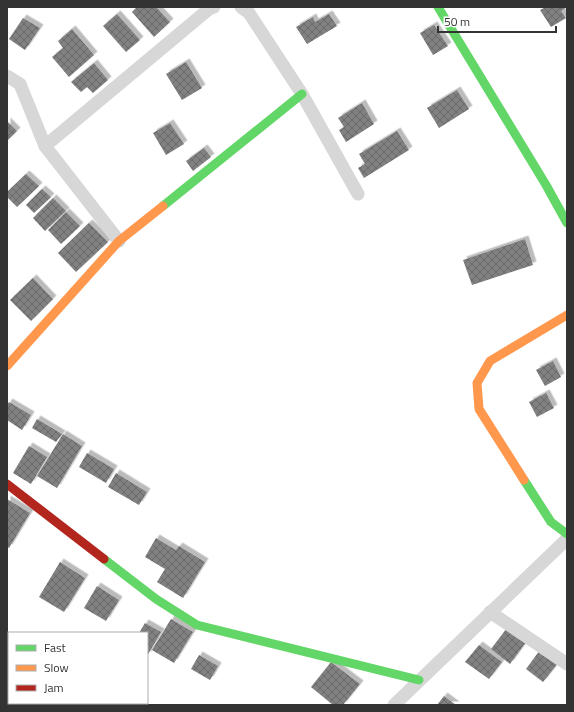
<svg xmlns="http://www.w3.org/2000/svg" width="574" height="712" font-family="'Titillium Web',sans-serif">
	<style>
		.building { fill: url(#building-cross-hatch); filter: url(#shadow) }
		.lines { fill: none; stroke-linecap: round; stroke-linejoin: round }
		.street { stroke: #d7d7d7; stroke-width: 13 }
		.fast { stroke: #63d668; stroke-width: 9 }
		.slow { stroke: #ff974d; stroke-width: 9 }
		.jam { stroke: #b3261e; stroke-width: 9 }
	</style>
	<defs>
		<pattern id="building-cross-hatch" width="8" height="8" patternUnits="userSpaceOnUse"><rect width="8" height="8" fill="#818181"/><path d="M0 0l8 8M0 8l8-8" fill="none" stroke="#6a6a6a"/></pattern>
		<filter id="shadow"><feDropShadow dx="3.5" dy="-3.5" stdDeviation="0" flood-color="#0004"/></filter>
	</defs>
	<rect width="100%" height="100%" fill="#fff"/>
	<g class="building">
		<polygon points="137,7 156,7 170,22 154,37 132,12"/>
		<polygon points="546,7 567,7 561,11 566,18 551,27 540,10"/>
		<polygon points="117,14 140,40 126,52 103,26"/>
		<polygon points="329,14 337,26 307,44 296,27 313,17 315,22"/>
		<polygon points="23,18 40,28 25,50 9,39"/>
		<polygon points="434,25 448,46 433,55 420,33"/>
		<polygon points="72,29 94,55 69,77 52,57 63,48 58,41"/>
		<polygon points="186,62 202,88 182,100 166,74"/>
		<polygon points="94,63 108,80 93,93 87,87 81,92 71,82"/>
		<polygon points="457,90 469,109 439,128 427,108"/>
		<polygon points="362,103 374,124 346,142 339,130 344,127 338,118"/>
		<polygon points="7,121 17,131 7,141"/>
		<polygon points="170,123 184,144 166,155 153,133"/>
		<polygon points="397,131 409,150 364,178 358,168 365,164 359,154"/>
		<polygon points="204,148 211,157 193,171 186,161"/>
		<polygon points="26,174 39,186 17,207 7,197 7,192"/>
		<polygon points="42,189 51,197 34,213 26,205"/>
		<polygon points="53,198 66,211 45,231 33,218"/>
		<polygon points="66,212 80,226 61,244 48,230"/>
		<polygon points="89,223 108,242 76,272 58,253"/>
		<polygon points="525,239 533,265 472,285 463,260"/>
		<polygon points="33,278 53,299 31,321 10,300"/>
		<polygon points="553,361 561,377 545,386 536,370"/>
		<polygon points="546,393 554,408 537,417 529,402"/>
		<polygon points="9,402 31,415 22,430 7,420 7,405"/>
		<polygon points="37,419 62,434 56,442 32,428"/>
		<polygon points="63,434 82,446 57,488 37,476"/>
		<polygon points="29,446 47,457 31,484 13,473"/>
		<polygon points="87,453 114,469 106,483 79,467"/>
		<polygon points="116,473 147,492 139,505 108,487"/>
		<polygon points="7,499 30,513 9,548 7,547"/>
		<polygon points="156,538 176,550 179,546 205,562 183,598 157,582 165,569 145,557"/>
		<polygon points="60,562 85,578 64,612 39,597"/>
		<polygon points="97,586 119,600 106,621 84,608"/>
		<polygon points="171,619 193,632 174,663 152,650"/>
		<polygon points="145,623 161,632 147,656 147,633 139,633"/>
		<polygon points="507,628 526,642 510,664 491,649"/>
		<polygon points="479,645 502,662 489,679 465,662"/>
		<polygon points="540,650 558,663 543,682 526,669"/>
		<polygon points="199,655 218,666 210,680 191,669"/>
		<polygon points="331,662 360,684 343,705 333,705 311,687"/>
		<polygon points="444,696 456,705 437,705"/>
	</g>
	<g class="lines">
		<g class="street">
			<polyline points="241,7 249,13 302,94 358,194"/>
			<polyline points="7,76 20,84 45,146 119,241"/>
			<polyline points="45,146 209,9 214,7"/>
			<polyline points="490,612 567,664"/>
			<polyline points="394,705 567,539"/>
		</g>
		<g class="fast">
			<polyline points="438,7 546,185 567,223"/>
			<polyline points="163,206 302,94"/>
			<polyline points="524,480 551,522 567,534"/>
			<polyline points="104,559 156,599 197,625 419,680"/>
		</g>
		<g class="slow">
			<polyline points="7,366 119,241 163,206"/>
			<polyline points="524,480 479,409 477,383 490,361 567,315"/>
		</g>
		<polyline class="jam" points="7,484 104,559"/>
	</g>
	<rect width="574" height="712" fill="none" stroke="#333333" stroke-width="16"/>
	<rect x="8" y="632" width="140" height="72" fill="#ffffff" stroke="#adadad"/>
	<rect x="16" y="645" width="20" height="6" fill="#63d668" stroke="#adadad"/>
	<text x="44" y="652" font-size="12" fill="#333333">Fast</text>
	<rect x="16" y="665" width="20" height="6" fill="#ff974d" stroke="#adadad"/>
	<text x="44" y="672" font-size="12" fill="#333333">Slow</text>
	<rect x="16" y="685" width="20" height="6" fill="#b3261e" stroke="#adadad"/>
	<text x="44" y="692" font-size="12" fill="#333333">Jam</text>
	<path d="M438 26v6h118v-6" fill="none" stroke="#333333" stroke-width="2"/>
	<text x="444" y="26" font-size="12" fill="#333333" stroke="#ffffff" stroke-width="3" paint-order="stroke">50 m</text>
</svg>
